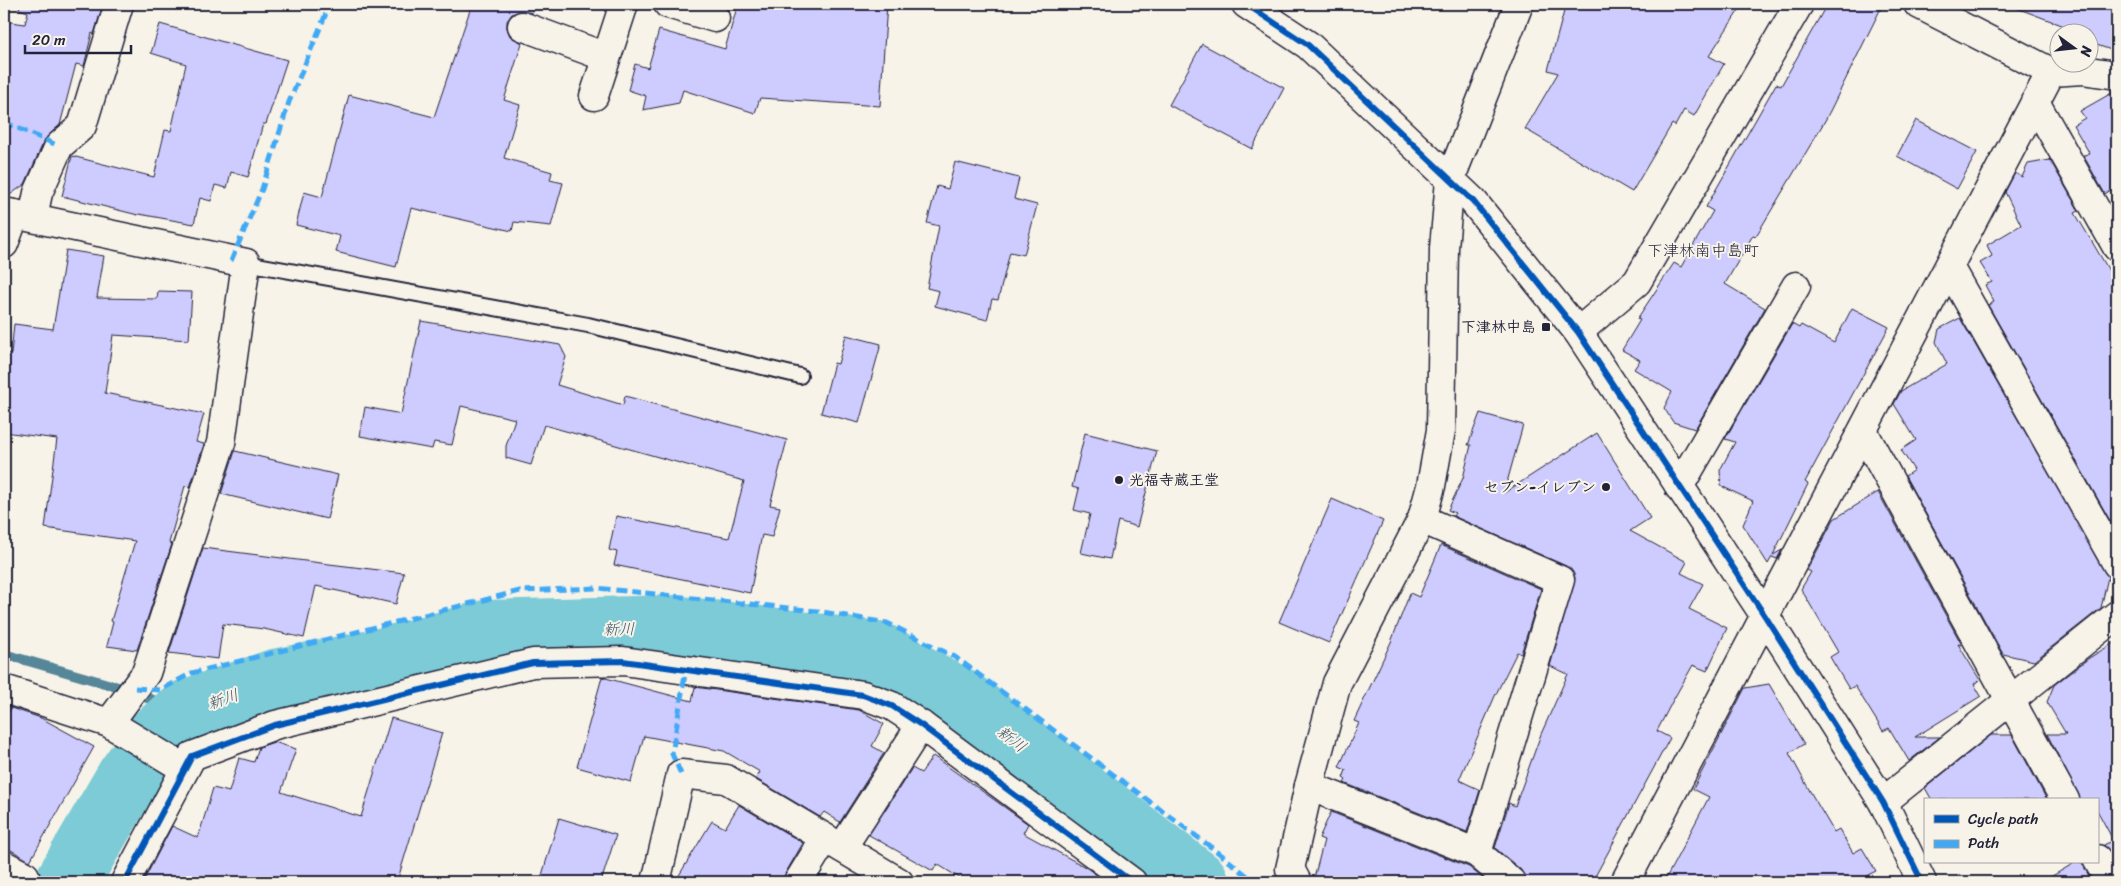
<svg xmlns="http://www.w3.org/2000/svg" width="2121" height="886" font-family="Sriracha,'Klee One',sans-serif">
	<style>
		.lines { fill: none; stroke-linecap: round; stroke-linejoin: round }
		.stream { stroke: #578798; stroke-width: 10 }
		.river { stroke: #7bcbd6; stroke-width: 64 }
		.building { fill: #cecbfe; stroke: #22223b }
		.lane-casing { stroke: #22223b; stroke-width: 18 }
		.street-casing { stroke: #22223b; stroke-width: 31 }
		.secondary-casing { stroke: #22223b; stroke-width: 31 }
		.lane { stroke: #f7f3e8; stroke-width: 14 }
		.street { stroke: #f7f3e8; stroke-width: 28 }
		.secondary { stroke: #f7f3e8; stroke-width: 28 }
		.quiet { stroke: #3fa9f5; stroke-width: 5; stroke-dasharray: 10 5; stroke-linecap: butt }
		.cycleway-casing { stroke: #f7f3e8; stroke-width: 9 }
		.cycleway { stroke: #0057b8; stroke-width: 6 }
		.poi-dot { fill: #22223b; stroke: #f7f3e8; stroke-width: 2 }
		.labels { text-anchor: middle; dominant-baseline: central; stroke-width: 4; stroke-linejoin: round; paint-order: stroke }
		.poi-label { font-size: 15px; font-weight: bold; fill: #22223b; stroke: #f7f3e8; text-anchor: end }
		.neighbourhood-label { font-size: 16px; fill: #22223b; stroke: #f7f3e8 }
		.water-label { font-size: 16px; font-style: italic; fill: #3d556a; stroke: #f7f3e8 }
	</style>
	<rect width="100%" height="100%" fill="#f7f3e8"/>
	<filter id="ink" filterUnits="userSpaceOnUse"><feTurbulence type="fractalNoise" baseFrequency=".02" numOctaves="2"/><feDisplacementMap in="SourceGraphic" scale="10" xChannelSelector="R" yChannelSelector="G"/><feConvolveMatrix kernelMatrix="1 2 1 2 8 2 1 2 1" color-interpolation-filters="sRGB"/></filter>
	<g filter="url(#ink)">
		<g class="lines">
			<polyline class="stream" points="4,654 118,687 185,712"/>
			<polyline class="river" points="67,882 127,779 156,738 185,712 275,681 378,661 486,632 673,627 877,653 963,702 1197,882"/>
		</g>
		<g class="building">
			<polygon points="20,4 103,4 94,34 92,33 84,66 76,64 60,125 45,139 25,184 7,197 4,197 4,21 25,24 28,12 19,9"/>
			<polygon points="472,4 535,4 532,13 519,11 512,14 507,21 507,28 510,36 522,43 504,100 520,105 504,158 552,172 550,180 563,183 551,226 514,222 512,231 411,208 396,267 336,252 340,236 296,225 304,192 322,197 349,95 434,117"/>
			<polygon points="738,4 887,4 880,106 760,98 755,113 683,90 679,103 643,110 646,96 628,90 635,64 648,68 659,30 725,49"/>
			<polygon points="1566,4 1743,4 1709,56 1724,64 1694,116 1684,110 1675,126 1672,124 1632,192 1525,129 1558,73 1548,70"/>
			<polygon points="1827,4 1883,4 1826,119 1756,236 1753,235 1725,284 1765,308 1695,429 1673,422 1664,408 1672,392 1634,369 1640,360 1622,350 1640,320 1637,319 1674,263 1681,267 1713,211 1706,207 1776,84 1781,86"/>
			<polygon points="2014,4 2117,4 2117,52 2088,42 2088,32 2065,32 2067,27 2014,7"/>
			<polygon points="160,24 287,60 266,124 263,124 248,177 231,172 227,188 215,185 211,201 200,198 194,224 139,214 138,215 62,196 72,156 154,177 165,130 171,131 186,64 151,53"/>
			<polygon points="1202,44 1284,88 1252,149 1169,105"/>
			<polygon points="2117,90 2117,200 2111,190 2105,194 2083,155 2090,154 2073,125 2085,118 2080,111"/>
			<polygon points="1916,120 1977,152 1957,189 1897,156"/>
			<polygon points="2050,160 2079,211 2075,213 2117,284 2117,533 1988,305 1994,302 1985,285 1992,282 1980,263 1992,256 1987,245 2021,225 2005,192 2015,173 2022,177 2028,164"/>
			<polygon points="955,162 1019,178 1014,199 1037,205 1024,255 1010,252 998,300 992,299 987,320 935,306 939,291 927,288 939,226 927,223 937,186 948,189"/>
			<polygon points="66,250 104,256 97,298 157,299 158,291 192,292 189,340 113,335 105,393 204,414 196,442 204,444 190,487 185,486 169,543 172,544 137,650 107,646 113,622 111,621 135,541 45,528 57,439 4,432 4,353 11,354 14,324 53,329"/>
			<polygon points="1852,308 1889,327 1805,482 1808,484 1773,555 1782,550 1777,559 1772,557 1768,564 1743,525 1753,501 1721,486 1720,470 1735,442 1725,439 1792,324 1799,328 1801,325 1834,343"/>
			<polygon points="1960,318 2108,577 2101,608 2034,661 2003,654 1905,476 1914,470 1901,450 1916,440 1894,404 1901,391 1947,364 1936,342 1939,329"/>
			<polygon points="421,321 560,345 566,357 557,385 623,405 625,396 787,440 770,505 780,507 772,537 762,535 750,593 614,565 617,552 609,550 616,516 729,538 744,481 544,425 531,465 506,458 506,446 515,419 461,406 452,445 434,442 432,449 360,436 365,407 401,414"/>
			<polygon points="846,335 881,344 859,423 821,413 834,363 838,364"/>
			<polygon points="1480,413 1523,425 1504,493 1597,433 1650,518 1630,531 1687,562 1681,573 1703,584 1689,609 1727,628 1707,671 1693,665 1672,702 1657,731 1670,738 1592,882 1526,882 1521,870 1495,848 1509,803 1515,806 1541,734 1568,674 1550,666 1575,578 1572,571 1566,566 1453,516 1455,513 1448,510 1463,478 1471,445 1468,445"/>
			<polygon points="1085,433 1157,451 1137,527 1118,521 1110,559 1081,553 1090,514 1074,510 1079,489 1072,487"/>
			<polygon points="235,451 338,475 327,519 221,494"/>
			<polygon points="1878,492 1962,645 1958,644 1980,680 1974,684 1981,696 1915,737 1940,737 1909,761 1889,728 1883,731 1855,686 1849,689 1830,657 1838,652 1801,589 1811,572 1807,570 1834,519"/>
			<polygon points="1332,499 1383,521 1329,643 1279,622"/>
			<polygon points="1441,545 1541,589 1521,654 1517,652 1495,696 1459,780 1480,790 1467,832 1344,783 1346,780 1343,778 1346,770 1339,767 1359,723 1354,721 1391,642 1410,593 1419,597"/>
			<polygon points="203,548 321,563 404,573 396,604 316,586 304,638 264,629 223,624 218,659 169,653"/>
			<polygon points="2117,641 2117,863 2110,851 2104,845 2113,840 2097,810 2097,800 2081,800 2047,734 2066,734 2047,702 2054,685 2089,658"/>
			<polygon points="602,677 692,701 695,687 859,710 884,724 872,746 884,753 840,822 824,812 820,817 756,779 760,772 724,751 644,736 631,782 577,767"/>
			<polygon points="1769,684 1804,744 1789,753 1811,793 1834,832 1839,829 1853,853 1862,848 1876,871 1866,876 1870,882 1664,882 1709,797 1693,789 1745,688"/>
			<polygon points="11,708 41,718 94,747 30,861 4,846 4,721"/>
			<polygon points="391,718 442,733 397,882 143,882 172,826 198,838 213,788 229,792 239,758 254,762 259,747 274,742 296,749 281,792 361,817"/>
			<polygon points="1991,735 2012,735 2047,800 1932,800 1925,788"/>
			<polygon points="933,756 1028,824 1023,833 1087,868 1106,882 966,882 937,864 933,871 869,835 912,768 921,773"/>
			<polygon points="739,805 803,843 785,874 782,882 675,882 712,821 725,828"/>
			<polygon points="1331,812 1469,867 1487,882 1313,882 1324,840 1319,838"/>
			<polygon points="559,818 616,835 601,882 540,882"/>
			<polygon points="2076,862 2082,862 2092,882 2042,882"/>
		</g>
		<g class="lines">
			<defs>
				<polyline id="lane" points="246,263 588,325 800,376"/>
				<g id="street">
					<polyline points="668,4 715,18"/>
					<polyline points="1918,4 2051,72 2082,70 2117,75"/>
					<polyline points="522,26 606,57"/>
					<polyline points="594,96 624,4"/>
					<polyline points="2035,102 2117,247"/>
					<polyline points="4,212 246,263 221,443 146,673 109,723"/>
					<polyline points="33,217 38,193 59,146 82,126 119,4"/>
					<polyline points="4,244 15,214"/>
					<polyline points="1949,267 2117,564"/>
					<polyline points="1578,332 1637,282 1799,4"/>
					<polyline points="1863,431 2065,800"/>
					<polyline points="1679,487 1796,286"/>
					<polyline points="4,689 109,723 185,769"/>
					<polyline points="1309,786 1477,853 1560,580 1422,519"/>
					<polyline points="1883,802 2117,615"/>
					<polyline points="842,848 921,725"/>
					<polyline points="1477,853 1511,882"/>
					<polyline points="2097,859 2110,882"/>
					<polyline points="125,882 192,756 275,725 533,663 623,661 863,695 892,706 921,725 1132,882"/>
					<polyline points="656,882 681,774 726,779 899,882"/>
					<polyline points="798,882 825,838"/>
					<polyline points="1297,882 1290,869 1309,786 1337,683 1422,519 1431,486 1441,430 1444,248 1450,180 1519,4"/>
					<polyline points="1625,882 2051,72"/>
				</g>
				<g id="secondary">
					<polyline points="1246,4 1308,45 1473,201 1578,332 1765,616 1883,802 1922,882"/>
					<polyline points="4,865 25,876"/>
				</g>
			</defs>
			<use href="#lane" class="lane-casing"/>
			<use href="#street" class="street-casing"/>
			<use href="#secondary" class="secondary-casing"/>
			<use href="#lane" class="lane"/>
			<use href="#street" class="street"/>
			<use href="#secondary" class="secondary"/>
			<g class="quiet">
				<polyline points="4,122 59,146"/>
				<polyline points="231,261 262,189 289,102 330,4"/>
				<polyline points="135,688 160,690 192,673 520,591 597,588 817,611 887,623 955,657 1219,853 1255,882"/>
				<polyline points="681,774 672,754 686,668"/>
			</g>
			<defs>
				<g id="cycleway">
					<polyline points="1246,4 1308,45 1473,201 1578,332 1765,616 1883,802 1922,882"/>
					<polyline points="125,882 192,756 275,725 533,663 623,661 863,695 892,706 921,725 1132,882"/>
				</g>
			</defs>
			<use href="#cycleway" class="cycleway-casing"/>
			<use href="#cycleway" class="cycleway"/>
		</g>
	</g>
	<g class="poi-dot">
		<rect x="1541" y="322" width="10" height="10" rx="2.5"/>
		<circle cx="1119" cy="480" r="5"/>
		<circle cx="1606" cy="487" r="5"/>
	</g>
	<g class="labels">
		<g class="poi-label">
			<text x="1536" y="327">下津林中島</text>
			<text x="1129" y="480" text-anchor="start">光福寺蔵王堂</text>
			<text x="1596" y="487">セブン-イレブン</text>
		</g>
		<g class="neighbourhood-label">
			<text x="1703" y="250">下津林南中島町</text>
		</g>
		<g class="water-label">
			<text transform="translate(619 629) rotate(-1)">新川</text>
			<text transform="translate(223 699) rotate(-19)">新川</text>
			<text transform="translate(1012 739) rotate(38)">新川</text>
		</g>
	</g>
	<rect width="2121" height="886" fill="none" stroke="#f7f3e8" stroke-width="20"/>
	<rect x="10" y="10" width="2101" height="866" fill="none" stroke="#22223b" stroke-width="2" filter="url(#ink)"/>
	<rect x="1924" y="798" width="175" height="65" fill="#f7f3e8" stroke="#a29fa3"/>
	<rect x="1934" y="815" width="25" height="8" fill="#0057b8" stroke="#a29fa3"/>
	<text x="1968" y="824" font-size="15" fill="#22223b">Cycle path</text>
	<rect x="1934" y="840" width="25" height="8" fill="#3fa9f5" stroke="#a29fa3"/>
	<text x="1968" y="848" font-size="15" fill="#22223b">Path</text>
	<g transform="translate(2074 48) rotate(105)"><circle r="24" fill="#f7f3e8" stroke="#a29fa3"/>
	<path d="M0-4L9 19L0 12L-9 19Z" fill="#22223b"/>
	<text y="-8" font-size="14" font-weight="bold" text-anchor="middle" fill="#22223b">N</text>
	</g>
	<path d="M25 45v8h106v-8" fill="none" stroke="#22223b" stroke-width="2.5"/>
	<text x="32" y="45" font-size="15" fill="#22223b" stroke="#f7f3e8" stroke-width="4" paint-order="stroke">20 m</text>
</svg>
